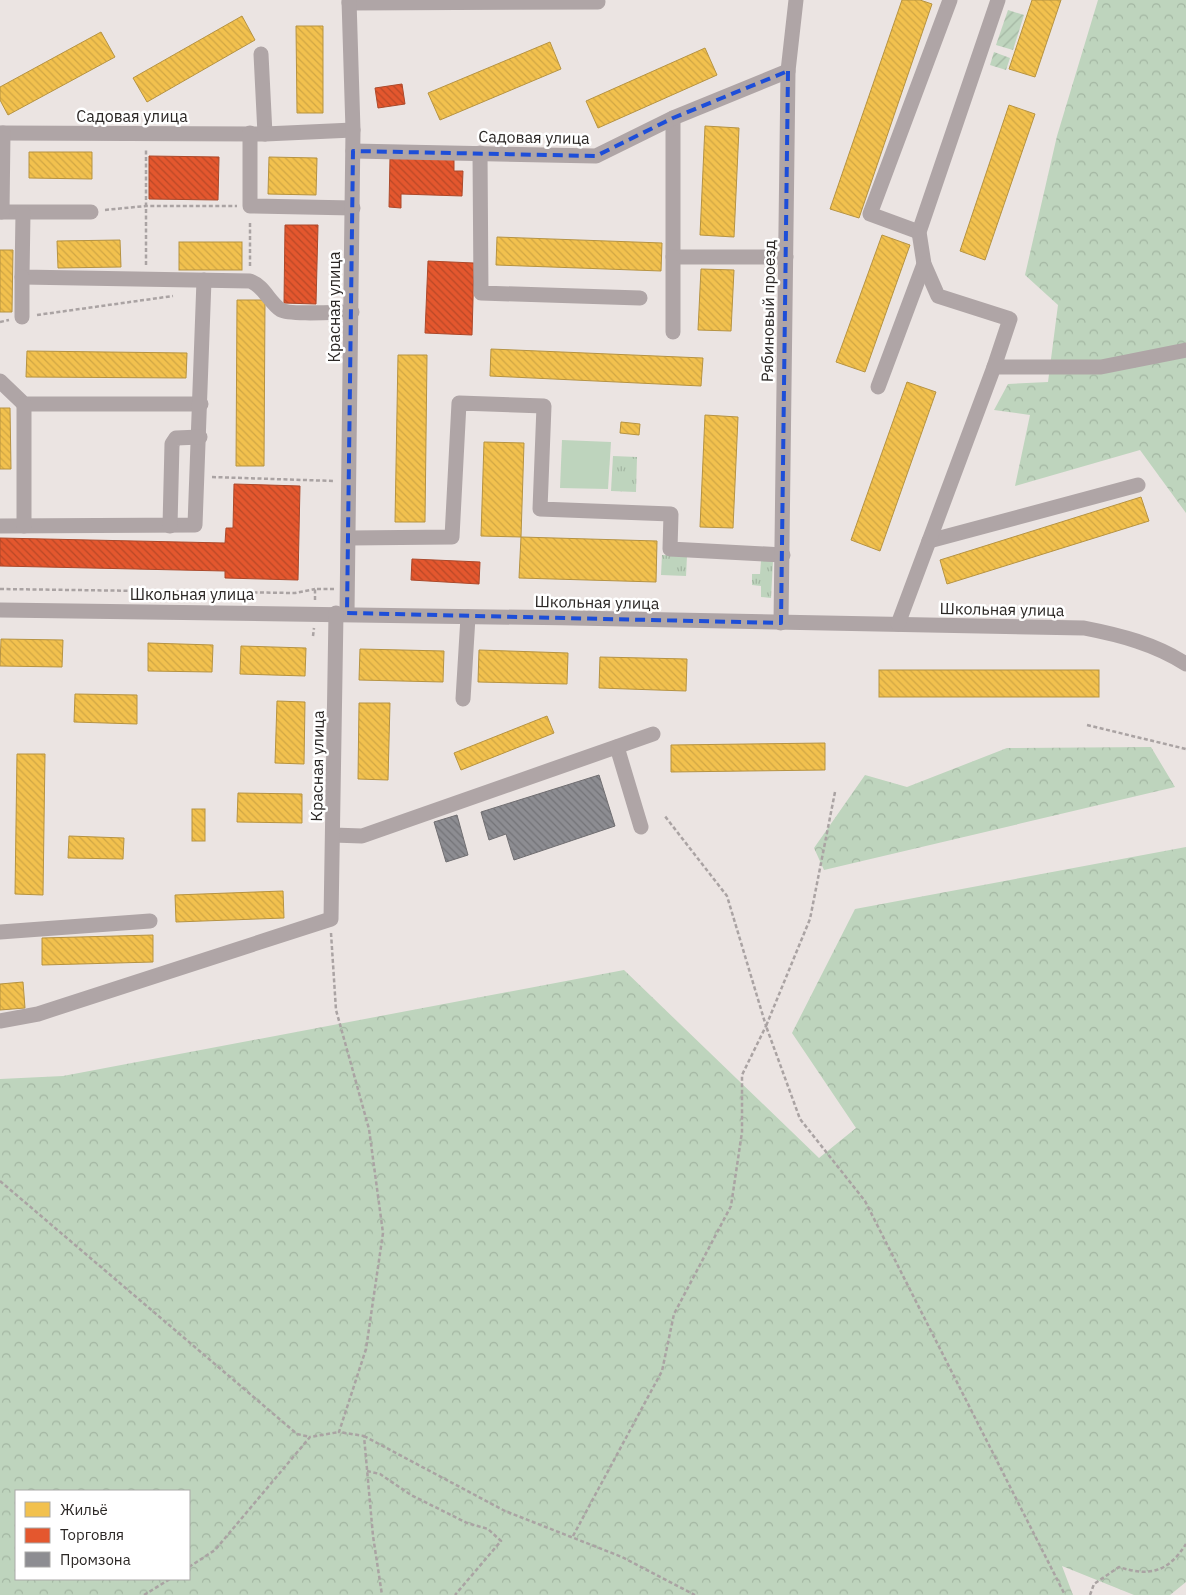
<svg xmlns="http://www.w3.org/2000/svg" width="1186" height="1595" font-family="'IBM Plex Sans',sans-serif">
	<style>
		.grass { fill: #bed4bd }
		.forest { fill: url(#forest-crowns); fill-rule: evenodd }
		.park { fill: url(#park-tufts) }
		.garden { fill: url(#garden-furrows) }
		.homes { fill: url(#homes-back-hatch); stroke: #b69342 }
		.shops { fill: url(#shops-back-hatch); stroke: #ac492b }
		.industry { fill: url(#industry-back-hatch); stroke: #706e71 }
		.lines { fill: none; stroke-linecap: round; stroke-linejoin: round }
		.path { stroke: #aaa3a3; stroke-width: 2.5; stroke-dasharray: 4 2.5; stroke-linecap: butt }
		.minor { stroke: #afa5a6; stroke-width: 15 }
		.marked { fill: none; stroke: #1d4ed8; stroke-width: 4; stroke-dasharray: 10 6; stroke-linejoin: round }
		.labels { text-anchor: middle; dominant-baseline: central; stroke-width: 5; stroke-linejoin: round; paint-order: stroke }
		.street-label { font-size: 16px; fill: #2b2725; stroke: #fff }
	</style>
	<defs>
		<pattern id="forest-crowns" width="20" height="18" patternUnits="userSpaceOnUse" patternTransform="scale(1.25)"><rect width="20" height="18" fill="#bed4bd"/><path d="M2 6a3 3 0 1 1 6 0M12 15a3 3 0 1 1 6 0" fill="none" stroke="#a3b6a2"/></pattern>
		<pattern id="park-tufts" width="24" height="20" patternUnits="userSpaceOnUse" patternTransform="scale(1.25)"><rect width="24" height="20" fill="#bed4bd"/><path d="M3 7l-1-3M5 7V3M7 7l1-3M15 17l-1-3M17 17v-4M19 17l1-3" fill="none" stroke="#a3b6a2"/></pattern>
		<pattern id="garden-furrows" width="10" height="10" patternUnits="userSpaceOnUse" patternTransform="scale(1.25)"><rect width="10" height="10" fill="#bed4bd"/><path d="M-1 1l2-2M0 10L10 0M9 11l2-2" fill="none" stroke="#a3b6a2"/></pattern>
		<pattern id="homes-back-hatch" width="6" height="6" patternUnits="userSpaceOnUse" patternTransform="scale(1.25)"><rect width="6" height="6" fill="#f2c14e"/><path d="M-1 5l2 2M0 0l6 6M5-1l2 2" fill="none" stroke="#d0a644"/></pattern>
		<pattern id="shops-back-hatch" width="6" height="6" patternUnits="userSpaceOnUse" patternTransform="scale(1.25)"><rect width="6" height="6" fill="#e4572e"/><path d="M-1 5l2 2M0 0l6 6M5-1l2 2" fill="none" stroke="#b94827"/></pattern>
		<pattern id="industry-back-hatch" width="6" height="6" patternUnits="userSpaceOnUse" patternTransform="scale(1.25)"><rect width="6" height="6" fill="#8d8d92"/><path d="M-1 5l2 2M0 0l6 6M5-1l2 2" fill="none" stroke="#737377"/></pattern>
	</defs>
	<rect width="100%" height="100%" fill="#ebe4e2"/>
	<polygon class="grass" points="562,440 611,442 608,489 560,488"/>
	<g class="forest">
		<polygon points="1098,0 1186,0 1186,513 1140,450 1015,486 1030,415 994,410 1008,384 1048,382 1058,305 1025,275 1057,136"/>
		<polygon points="1151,747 1175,787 824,870 814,848 865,775 907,787 1007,748"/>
		<path d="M1186 847V1582L1170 1595H1134L1062 1566 1073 1595H0V1079L63 1076 624 970 819 1158 856 1128 792 1033 855 909ZM16 1491H189V1579H16Z"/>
	</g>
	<g class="park">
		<polygon points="613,456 637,457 636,492 611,491"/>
		<polygon points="662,555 687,556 686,576 661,575"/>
		<polygon points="761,561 773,561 771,598 761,597 761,586 752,585 752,574 760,574"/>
	</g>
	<g class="garden">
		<polygon points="1008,10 1024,15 1013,50 996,45"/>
		<polygon points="994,52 1010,58 1006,70 990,65"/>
	</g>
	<g class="homes">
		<polygon points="902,0 920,0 932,4 859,218 830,209"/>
		<polygon points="1032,0 1061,0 1035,77 1009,69"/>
		<polygon points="242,16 255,40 147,102 133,78"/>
		<polygon points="296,26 323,26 323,113 297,113"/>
		<polygon points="101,32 115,57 8,115 0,100 0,87"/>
		<polygon points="550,42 561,69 440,120 428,93"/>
		<polygon points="705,48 717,75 598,128 586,101"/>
		<polygon points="1009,105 1035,114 985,260 960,251"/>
		<polygon points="705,126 739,128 734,237 700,235"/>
		<polygon points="29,152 92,152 92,179 29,178"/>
		<polygon points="269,157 317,158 316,195 268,194"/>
		<polygon points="882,235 910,245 865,372 836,362"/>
		<polygon points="497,237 662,243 661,271 496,265"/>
		<polygon points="120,240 121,267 58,268 57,241"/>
		<rect x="179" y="242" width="63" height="28"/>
		<polygon points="0,250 13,250 12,312 0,312"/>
		<polygon points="701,269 734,270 731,331 698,330"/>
		<polygon points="237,300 265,300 264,466 236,466"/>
		<polygon points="491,349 703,358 701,386 490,376"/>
		<polygon points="27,351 187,353 186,378 26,377"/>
		<polygon points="398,355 427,355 425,522 395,522"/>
		<polygon points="907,382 936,392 880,551 851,540"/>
		<polygon points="0,408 10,408 11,469 0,469"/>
		<polygon points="705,415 738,417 733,528 700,527"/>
		<polygon points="621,422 640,424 639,435 620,433"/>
		<polygon points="484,442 524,443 521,537 481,536"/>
		<polygon points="1141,497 1149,521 947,584 940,560"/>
		<polygon points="521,537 657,541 656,582 519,578"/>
		<polygon points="1,639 63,640 62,667 0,666"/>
		<polygon points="148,643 213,645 212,672 148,671"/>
		<polygon points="241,646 306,648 305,676 240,674"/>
		<polygon points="360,649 444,651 443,682 359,680"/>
		<polygon points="479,650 568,653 567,684 478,682"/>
		<polygon points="600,657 687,659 686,691 599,688"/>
		<rect x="879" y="670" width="220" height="27"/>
		<polygon points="75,694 137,695 137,724 74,722"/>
		<polygon points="277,701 305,702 304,764 275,763"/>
		<polygon points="359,703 390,703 388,780 358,779"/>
		<polygon points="547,716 554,733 461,770 454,753"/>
		<polygon points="825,743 825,770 671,772 671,745"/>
		<polygon points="17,754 45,754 43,895 15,894"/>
		<polygon points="238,793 302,794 302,823 237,822"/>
		<rect x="192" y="809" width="13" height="32"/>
		<polygon points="69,836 124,838 123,859 68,858"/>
		<polygon points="283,891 284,918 176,922 175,895"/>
		<polygon points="153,935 153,962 42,965 42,938"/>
		<polygon points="23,982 25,1008 0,1010 0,984"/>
	</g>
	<g class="shops">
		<polygon points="402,84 405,104 378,108 375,88"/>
		<polygon points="149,156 219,157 218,200 149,199"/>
		<polygon points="390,158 454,159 454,171 463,171 462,196 401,194 401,208 389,207"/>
		<polygon points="285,225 318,225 316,304 284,303"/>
		<polygon points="428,261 474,263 472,335 425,333"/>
		<polygon points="234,484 300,486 298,580 225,578 225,571 0,566 0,538 225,543 226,528 233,528"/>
		<polygon points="412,559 480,562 479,584 411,580"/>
	</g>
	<g class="industry">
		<polygon points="599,775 615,826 514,860 506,834 489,840 481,812"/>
		<polygon points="457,815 468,855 446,862 434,822"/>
	</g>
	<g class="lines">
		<g class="path">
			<polyline points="105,210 146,206 237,206"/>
			<polyline points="146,265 146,148"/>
			<polyline points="250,266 250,221"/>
			<polyline points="37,315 173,296"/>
			<polyline points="0,322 9,320"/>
			<polyline points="212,477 334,481"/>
			<polyline points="0,589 295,593 315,589"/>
			<polyline points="315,600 315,589 334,589"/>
			<polyline points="313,636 314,628"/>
			<polyline points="1087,725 1186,749"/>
			<polyline points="835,792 810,919 766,1026 800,1119 865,1201 1065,1595"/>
			<polyline points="331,933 336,1010 369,1129 383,1233 366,1349 339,1432 364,1436 373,1536 382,1595"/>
			<polyline points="0,1181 297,1434 310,1437"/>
			<polyline points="364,1436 505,1511 622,1557 695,1595"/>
			<polyline points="367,1471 380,1474 411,1495 467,1523 488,1529 501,1541 455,1595"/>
			<polyline points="573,1536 662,1371 674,1314 731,1206 742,1132 742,1075 766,1026 727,896 664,815"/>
			<polyline points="189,1567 215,1550 310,1437 339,1432"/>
			<polyline points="144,1595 170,1579"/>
			<path d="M1090 1595 1094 1584 1119 1567C1150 1577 1168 1572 1186 1544"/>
		</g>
		<g class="minor">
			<polyline points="349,3 598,2"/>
			<polyline points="261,54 265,134"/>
			<polyline points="673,118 673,257 786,257"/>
			<polyline points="0,133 265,134 353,130"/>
			<polyline points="250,133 250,206 353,208"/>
			<polyline points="353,151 596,156 673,118 788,71"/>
			<polyline points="480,153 481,293 640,298"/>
			<polyline points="0,212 91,212"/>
			<polyline points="2,212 3,133"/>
			<path d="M23 213 22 277 250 281C264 286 269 302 281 310 290 315 339 312 352 312"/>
			<polyline points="919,232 870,214 950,0"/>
			<polyline points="673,257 673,332"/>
			<polyline points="22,277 22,317"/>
			<polyline points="994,367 1010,319 938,296 924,264 919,232 998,0"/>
			<polyline points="0,381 24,404 201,404"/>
			<polyline points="878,387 924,264"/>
			<polyline points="0,526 195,525 204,280"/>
			<polyline points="24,526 24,404"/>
			<polyline points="170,526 172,444 176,438 200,437"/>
			<polyline points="349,538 452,537 459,403 544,406 540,509 671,514 670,549 783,555"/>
			<polyline points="929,541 1138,485"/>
			<path d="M0 610C361 613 723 621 1084 628 1120 635 1155 644 1186 664"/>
			<polyline points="347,613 353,130 349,0"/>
			<polyline points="781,623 788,71 796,0"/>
			<polyline points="898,624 994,367 1101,367 1186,350"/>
			<polyline points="463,699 468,617"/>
			<polyline points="617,747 641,827"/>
			<polyline points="333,835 362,836 653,734"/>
			<polyline points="0,932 150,921"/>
			<polyline points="0,1021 38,1014 331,919 336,613"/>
		</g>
	</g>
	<path class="marked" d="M788 71 781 623 347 613 353 151 596 156 673 118Z"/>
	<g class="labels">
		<g class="street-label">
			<text x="132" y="116">Садовая улица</text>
			<text transform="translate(534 137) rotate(1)">Садовая улица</text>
			<text transform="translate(334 307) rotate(-90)">Красная улица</text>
			<text transform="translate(768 311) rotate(-89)">Рябиновый проезд</text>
			<text x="192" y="594">Школьная улица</text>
			<text transform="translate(597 602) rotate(1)">Школьная улица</text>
			<text transform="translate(1002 609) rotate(1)">Школьная улица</text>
			<text transform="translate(317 766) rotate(-89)">Красная улица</text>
		</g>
	</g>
	<rect x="15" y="1490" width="175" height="90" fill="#ffffff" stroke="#aaa9a8"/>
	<rect x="25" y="1502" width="25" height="15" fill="#f2c14e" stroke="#aaa9a8"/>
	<text x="60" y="1515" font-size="15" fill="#2b2725">Жильё</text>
	<rect x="25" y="1528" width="25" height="15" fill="#e4572e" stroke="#aaa9a8"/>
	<text x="60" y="1540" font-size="15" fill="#2b2725">Торговля</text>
	<rect x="25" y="1552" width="25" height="15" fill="#8d8d92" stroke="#aaa9a8"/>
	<text x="60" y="1565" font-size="15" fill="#2b2725">Промзона</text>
</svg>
